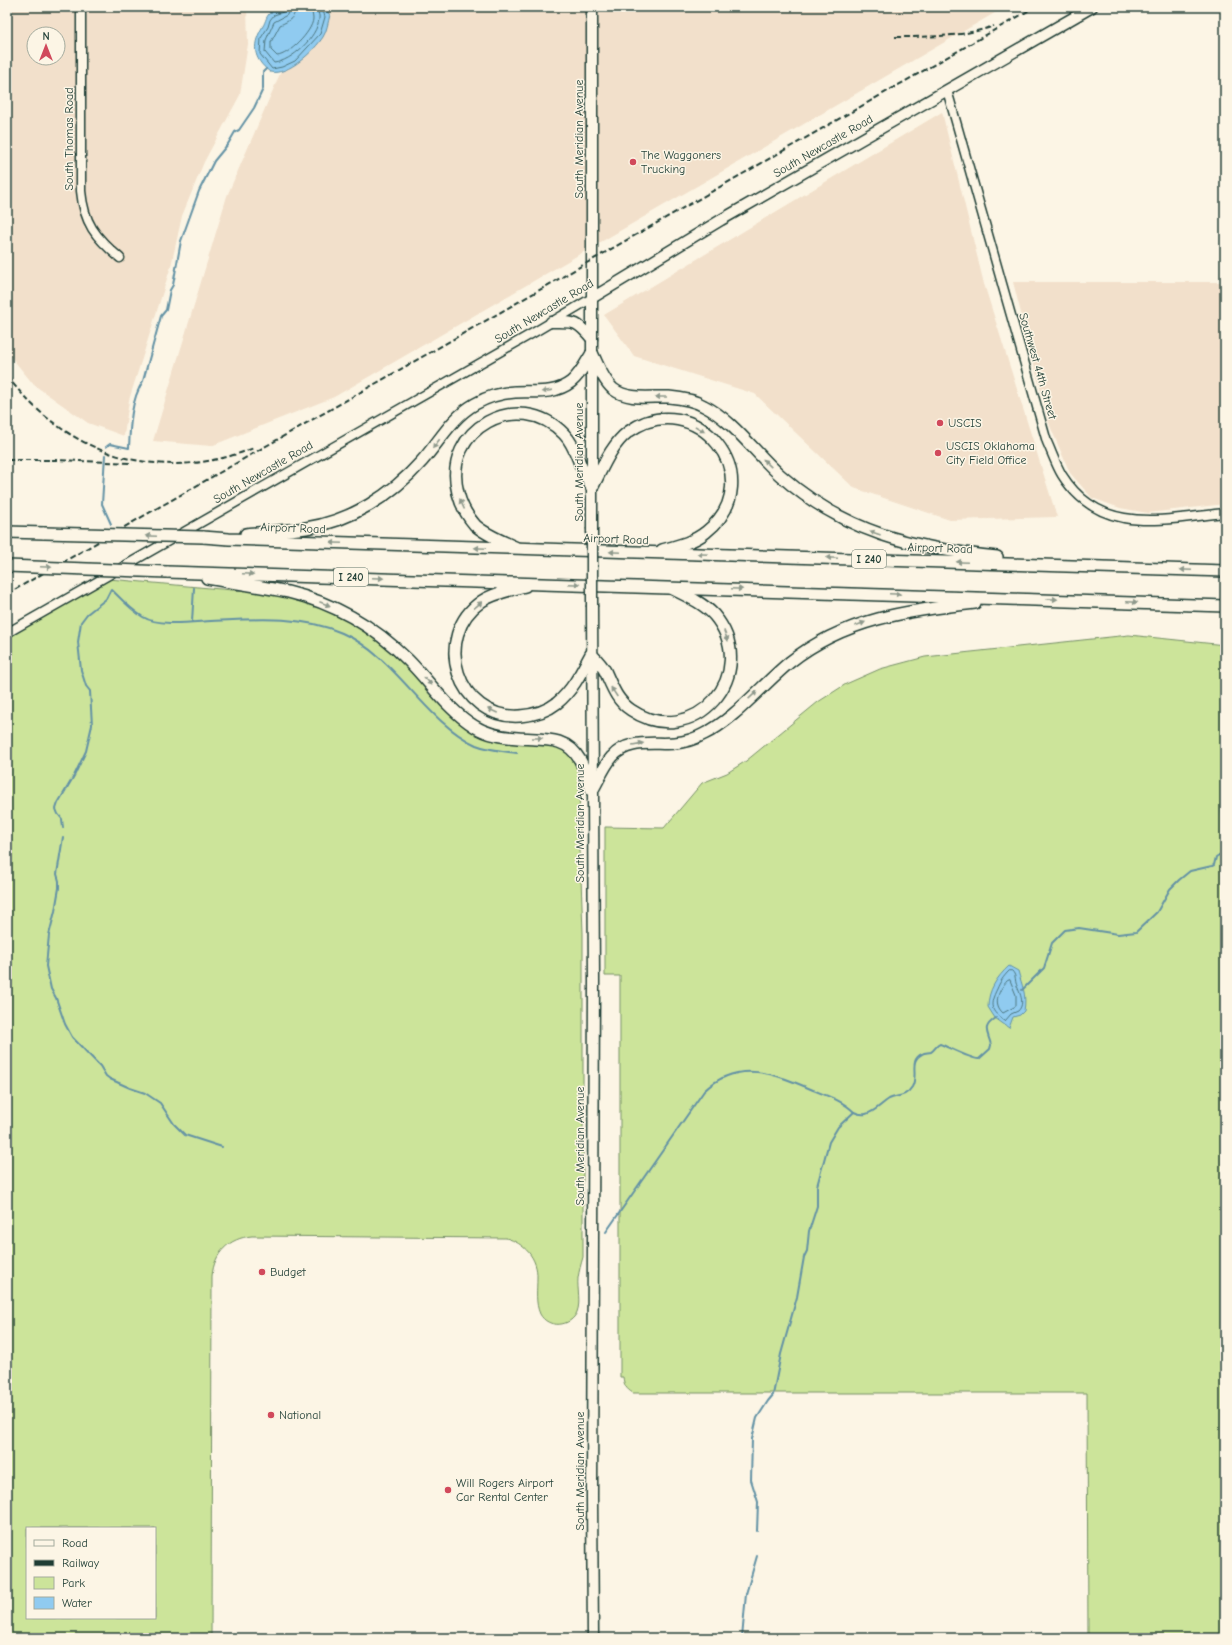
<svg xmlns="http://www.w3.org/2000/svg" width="1232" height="1645" font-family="'Comic Neue',sans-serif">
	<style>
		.built { fill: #f2e0cb; fill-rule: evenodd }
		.green { fill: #cce49a; stroke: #769067; fill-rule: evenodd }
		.water { fill: #90cbf0; stroke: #6392a5 }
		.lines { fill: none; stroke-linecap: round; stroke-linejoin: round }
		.shore { stroke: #4c767f; stroke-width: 1 }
		.stream { stroke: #6392a5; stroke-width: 2 }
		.minor-casing { stroke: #1f3d34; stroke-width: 11 }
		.major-casing { stroke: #1f3d34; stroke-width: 13 }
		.highway-casing { stroke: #1f3d34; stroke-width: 14 }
		.minor { stroke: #fcf5e5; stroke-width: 8 }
		.major { stroke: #fcf5e5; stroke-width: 10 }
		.highway { stroke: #fcf5e5; stroke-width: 11 }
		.rail { stroke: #1f3d34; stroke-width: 2; stroke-dasharray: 6 3; stroke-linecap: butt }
		.major-bridge-casing { stroke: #1f3d34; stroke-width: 13; stroke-linecap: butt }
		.highway-bridge-casing { stroke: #1f3d34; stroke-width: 14; stroke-linecap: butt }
		.major-bridge { stroke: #fcf5e5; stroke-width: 10 }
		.highway-bridge { stroke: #fcf5e5; stroke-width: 11 }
		.oneway { fill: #8e998c }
		.poi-dot { fill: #d1495b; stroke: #fcf5e5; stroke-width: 1.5 }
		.labels { text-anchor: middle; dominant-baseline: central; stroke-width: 3; stroke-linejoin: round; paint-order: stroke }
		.shield { fill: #fcf5e5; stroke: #617469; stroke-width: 1 }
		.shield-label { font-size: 11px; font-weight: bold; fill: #1f3d34 }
		.street-label { font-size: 12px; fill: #1f3d34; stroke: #fcf5e5 }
		.poi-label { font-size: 12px; fill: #1f3d34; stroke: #fcf5e5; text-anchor: start }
	</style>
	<rect width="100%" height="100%" fill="#fcf5e5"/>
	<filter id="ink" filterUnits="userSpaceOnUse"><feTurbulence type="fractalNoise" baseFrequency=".025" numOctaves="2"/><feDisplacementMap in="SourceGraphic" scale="8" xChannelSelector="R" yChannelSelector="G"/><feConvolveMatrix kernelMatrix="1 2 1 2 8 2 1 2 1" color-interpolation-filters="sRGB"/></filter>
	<g filter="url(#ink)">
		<g class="built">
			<path d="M7 7H247L248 44 240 95 204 162 182 216 171 266 129 400 124 436 88 423 34 385 7 352ZM34 34H58V58H34Z"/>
			<polygon points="309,7 1005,7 334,397 211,446 153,441 227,196"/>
			<polygon points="942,112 984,284 1057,517 950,520 854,488 755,394 634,356 604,315"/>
			<polygon points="1013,282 1225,282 1225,504 1148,513 1120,508 1092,498 1070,473 1050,426"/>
		</g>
		<g class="green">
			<path d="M109 579 243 591 253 590 287 596 334 612 385 644 463 724 548 742 567 750 578 767 579 773 580 851 583 933V1257C581 1264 579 1271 578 1278 577 1289 581 1302 577 1312 571 1327 548 1329 540 1314 535 1303 537 1290 537 1278 538 1258 524 1243 506 1238L252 1236C229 1238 214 1253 212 1276L211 1638H7V637ZM27 1528H155V1618H27Z"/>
			<path d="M1129 635 1225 645V1638H1088L1087 1393H633C626 1389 624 1385 623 1377H620V976H605V827L664 828 702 783 727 773 746 761 818 702 846 684 880 669 925 657Z"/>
		</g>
		<g class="water">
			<path d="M286 7H324L330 15C328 22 327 31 323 37 314 51 288 76 270 72 252 58 252 44 263 26 266 21 266 16 271 12 275 10 281 9 286 7Z"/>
			<path d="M1009 966 1018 971C1022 986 1027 994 1024 1011L1020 1015 1013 1017 1009 1028 995 1018 988 1007C988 990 997 977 1009 966Z"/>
		</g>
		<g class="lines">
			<g class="shore">
				<polyline points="285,7 283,12 274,15 270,20 268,27 261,38 260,54 272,69 282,67 295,61 320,34 325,17 322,7"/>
				<path d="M290 7 287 15 274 22 266 40 265 52 274 63C292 61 317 37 319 19 320 15 317 11 317 7"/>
				<path d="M296 7C295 18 289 21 280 25L271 42V50L277 56C289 55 312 32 313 19 313 15 311 11 311 7"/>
				<path d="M1012 971C1016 975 1015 979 1016 983 1019 992 1026 1003 1018 1011L1011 1014 1005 1021C990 1011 989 1005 997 989 1000 982 1003 977 1009 971Z"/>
				<path d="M1010 980 1016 995V1006L1003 1013C992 1003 999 990 1007 981Z"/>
			</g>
			<g class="stream">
				<polyline points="266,7 271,13"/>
				<path d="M106 447 110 444 129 448C130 425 131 400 143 381L161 316 166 310 170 290 173 285 181 241 199 191 214 161 228 144 235 132 239 130 254 108 263 89V72L266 69"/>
				<polyline points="105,455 102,504 111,524"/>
				<polyline points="192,622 194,588"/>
				<polyline points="1224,824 1222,811 1225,795"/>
				<path d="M63 828 62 819 58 814 56 809 58 803 74 776 86 751 92 725 90 691 86 686 81 670 78 642 81 622 87 614 106 599 111 589C121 599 131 610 143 617 159 627 193 622 211 621 255 619 301 615 342 633 397 657 424 721 476 745 489 750 503 751 517 753"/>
				<polyline points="63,837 57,874 59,881 59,888 55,911 49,935 46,966 51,989 56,998 65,1024 72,1037 100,1066 106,1076 110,1079 130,1088 145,1093 160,1103 174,1124 185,1135 222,1147"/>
				<polyline points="1225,839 1225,840"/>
				<polyline points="1022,990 1044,968 1052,943 1065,930 1079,928 1118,934 1136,932 1157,912 1170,889 1179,880 1190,871 1212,866 1214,865 1216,857 1225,851"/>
				<path d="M606 1232 704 1091C738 1058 776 1074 813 1090 828 1096 843 1101 854 1112"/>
				<path d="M757 1531 758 1502 751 1480 752 1439 757 1418 768 1401 773 1395 781 1354 797 1297 804 1257 807 1251 809 1231 817 1206V1186L829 1142 838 1127 854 1112C858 1114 861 1115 866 1114 875 1112 881 1104 889 1099 897 1095 905 1098 912 1087 919 1075 908 1061 922 1054 925 1052 928 1053 931 1052 935 1050 936 1045 940 1044 948 1047 973 1060 979 1059L990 1049 991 1045C988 1032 981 1028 996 1018"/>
				<polyline points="742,1638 746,1594 757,1556"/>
			</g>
			<defs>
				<g id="minor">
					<path d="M81 7V191C84 223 95 237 120 258"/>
					<path d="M947 90 1047 442C1052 453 1056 465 1062 475 1101 537 1164 519 1225 513"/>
					<polyline points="7,633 533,333 592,298"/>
				</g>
				<g id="major">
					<polyline points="592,298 721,220 1092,7"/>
					<path d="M551 322C575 322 576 320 592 339"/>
					<polyline points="592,528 592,7"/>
					<polyline points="592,607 594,981 592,1497 593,1638"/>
				</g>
				<g id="highway">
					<path d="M592 353C598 365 603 380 613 389 629 401 651 396 669 397 681 398 694 400 704 406 733 420 756 454 780 475 845 533 913 548 997 557"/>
					<path d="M592 488C602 469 611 445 628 432 695 383 773 479 706 532 694 542 677 546 662 550"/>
					<polyline points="7,532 44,533"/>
					<path d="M246 534C266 532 286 531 306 528 351 521 392 495 422 461 439 442 452 417 475 404 487 397 502 393 515 392 535 391 554 395 571 382 580 375 586 363 592 353"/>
					<polyline points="203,537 229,539 1225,571"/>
					<path d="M515 547C502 541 486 535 475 525 467 516 461 505 458 493 441 429 519 387 564 434 573 443 576 454 581 466 584 473 588 480 592 488"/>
					<polyline points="167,572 1225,606"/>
					<path d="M207 578C234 583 262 586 288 592 334 603 375 627 408 660 430 682 448 710 474 726 488 735 503 737 518 738 542 740 566 735 580 760 585 769 588 781 592 791"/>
					<path d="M525 586C511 590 494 593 482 601 431 636 457 720 520 716 533 715 547 711 557 703 573 690 582 671 591 654 596 659 602 665 605 671 612 686 616 700 631 710 693 752 763 673 714 615 703 603 687 596 673 589"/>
					<path d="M592 791C599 779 604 766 612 757 628 738 654 745 675 743 685 742 695 739 704 734 734 720 763 684 790 662 844 619 909 610 975 603"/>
				</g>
			</defs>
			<use href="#minor" class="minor-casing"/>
			<use href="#major" class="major-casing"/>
			<use href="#highway" class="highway-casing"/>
			<use href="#minor" class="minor"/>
			<use href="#major" class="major"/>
			<use href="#highway" class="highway"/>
			<g class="rail">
				<path d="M895 37C929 37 962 37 994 26"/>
				<path d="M7 376C68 456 160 485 254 448"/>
				<polyline points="7,460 56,460 133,463"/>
				<polyline points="7,594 1035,7"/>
			</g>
			<defs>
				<polyline id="major-bridge" points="592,528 592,607"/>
				<g id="highway-bridge">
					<polyline points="44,533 203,537"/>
					<polyline points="7,566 167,572"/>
				</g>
			</defs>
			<use href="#major-bridge" class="major-bridge-casing"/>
			<use href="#highway-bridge" class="highway-bridge-casing"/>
			<use href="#major-bridge" class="major-bridge"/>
			<use href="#highway-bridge" class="highway-bridge"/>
		</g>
		<defs><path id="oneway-solid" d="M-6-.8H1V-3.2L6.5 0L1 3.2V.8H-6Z"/></defs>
		<g class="oneway">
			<use href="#oneway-solid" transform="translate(547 391) rotate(172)"/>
			<use href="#oneway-solid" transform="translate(661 397) rotate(180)"/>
			<use href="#oneway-solid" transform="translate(700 429) rotate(31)"/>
			<use href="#oneway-solid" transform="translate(436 444) rotate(127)"/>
			<use href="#oneway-solid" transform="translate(767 463) rotate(-136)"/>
			<use href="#oneway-solid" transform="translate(462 504) rotate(-114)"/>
			<use href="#oneway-solid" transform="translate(875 533) rotate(-160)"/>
			<use href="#oneway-solid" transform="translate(151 536) rotate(-178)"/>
			<use href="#oneway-solid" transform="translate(336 543) rotate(-178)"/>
			<use href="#oneway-solid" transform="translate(480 548) rotate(-178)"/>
			<use href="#oneway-solid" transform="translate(615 552) rotate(-178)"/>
			<use href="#oneway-solid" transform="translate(703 554) rotate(-178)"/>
			<use href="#oneway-solid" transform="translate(832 558) rotate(-178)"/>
			<use href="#oneway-solid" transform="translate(962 562) rotate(-178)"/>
			<use href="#oneway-solid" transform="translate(46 567) rotate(2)"/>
			<use href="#oneway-solid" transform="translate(1186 570) rotate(-178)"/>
			<use href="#oneway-solid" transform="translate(248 574) rotate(2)"/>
			<use href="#oneway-solid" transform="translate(378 578) rotate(2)"/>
			<use href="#oneway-solid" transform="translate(574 584) rotate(2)"/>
			<use href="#oneway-solid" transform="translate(737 589) rotate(2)"/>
			<use href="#oneway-solid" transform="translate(895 594) rotate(2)"/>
			<use href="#oneway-solid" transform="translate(1052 599) rotate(2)"/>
			<use href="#oneway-solid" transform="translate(1132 602) rotate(2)"/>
			<use href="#oneway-solid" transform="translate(325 604) rotate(21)"/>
			<use href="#oneway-solid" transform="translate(478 605) rotate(-39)"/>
			<use href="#oneway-solid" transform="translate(860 624) rotate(-20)"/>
			<use href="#oneway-solid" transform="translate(726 636) rotate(69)"/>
			<use href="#oneway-solid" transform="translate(428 681) rotate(47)"/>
			<use href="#oneway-solid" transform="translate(614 692) rotate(-123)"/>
			<use href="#oneway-solid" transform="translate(753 695) rotate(-43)"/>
			<use href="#oneway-solid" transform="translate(493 711) rotate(-156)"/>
			<use href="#oneway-solid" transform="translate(537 738)"/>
			<use href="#oneway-solid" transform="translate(638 744) rotate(-9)"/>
		</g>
	</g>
	<g class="poi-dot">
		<circle cx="633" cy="162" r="4"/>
		<circle cx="940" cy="423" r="4"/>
		<circle cx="938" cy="453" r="4"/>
		<circle cx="262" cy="1272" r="4"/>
		<circle cx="271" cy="1415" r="4"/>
		<circle cx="448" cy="1490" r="4"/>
	</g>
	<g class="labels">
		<g class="shield">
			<rect x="852" y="550" width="34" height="18" rx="3"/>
			<rect x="334" y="568" width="34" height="18" rx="3"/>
		</g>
		<g class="shield-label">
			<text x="869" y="559">I 240</text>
			<text x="351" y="577">I 240</text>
		</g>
		<g class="street-label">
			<text transform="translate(69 139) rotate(-90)">South Thomas Road</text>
			<text transform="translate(579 139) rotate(-90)">South Meridian Avenue</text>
			<text transform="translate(823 146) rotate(-30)">South Newcastle Road</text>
			<text transform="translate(544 311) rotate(-31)">South Newcastle Road</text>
			<text transform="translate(1038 366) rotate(74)">Southwest 44th Street</text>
			<text transform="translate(579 462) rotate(-90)">South Meridian Avenue</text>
			<text transform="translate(263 472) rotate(-30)">South Newcastle Road</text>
			<text transform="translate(293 528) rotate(2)">Airport Road</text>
			<text transform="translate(616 539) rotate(2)">Airport Road</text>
			<text transform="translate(940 548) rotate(2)">Airport Road</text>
			<text transform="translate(580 823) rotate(-90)">South Meridian Avenue</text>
			<text transform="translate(580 1146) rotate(-90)">South Meridian Avenue</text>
			<text transform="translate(580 1471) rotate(-90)">South Meridian Avenue</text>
		</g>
		<g class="poi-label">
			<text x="641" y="155">The Waggoners<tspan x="641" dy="14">Trucking</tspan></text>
			<text x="948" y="423">USCIS</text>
			<text x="946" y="446">USCIS Oklahoma<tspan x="946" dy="14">City Field Office</tspan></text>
			<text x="270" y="1272">Budget</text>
			<text x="279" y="1415">National</text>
			<text x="456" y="1483">Will Rogers Airport<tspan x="456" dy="14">Car Rental Center</tspan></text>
		</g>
	</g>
	<rect width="1232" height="1645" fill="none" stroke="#fcf5e5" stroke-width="24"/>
	<rect x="12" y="12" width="1208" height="1621" fill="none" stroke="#1f3d34" stroke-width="1.5" filter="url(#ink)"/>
	<rect x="26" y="1527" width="130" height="92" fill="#fcf5e5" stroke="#a4ab9e"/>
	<rect x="34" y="1540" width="20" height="6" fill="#fcf5e5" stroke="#a4ab9e"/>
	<text x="62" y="1547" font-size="12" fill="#1f3d34">Road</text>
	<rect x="34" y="1560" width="20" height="6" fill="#1f3d34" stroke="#a4ab9e"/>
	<text x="62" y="1567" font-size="12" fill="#1f3d34">Railway</text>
	<rect x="34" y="1577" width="20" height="12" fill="#cce49a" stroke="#a4ab9e"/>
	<text x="62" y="1587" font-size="12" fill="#1f3d34">Park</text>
	<rect x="34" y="1597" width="20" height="12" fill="#90cbf0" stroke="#a4ab9e"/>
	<text x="62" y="1607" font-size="12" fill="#1f3d34">Water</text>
	<g transform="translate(46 46)"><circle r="19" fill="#fcf5e5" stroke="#a4ab9e"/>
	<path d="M0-3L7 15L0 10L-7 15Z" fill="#d1495b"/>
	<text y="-6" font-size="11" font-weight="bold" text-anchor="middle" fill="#1f3d34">N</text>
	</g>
</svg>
